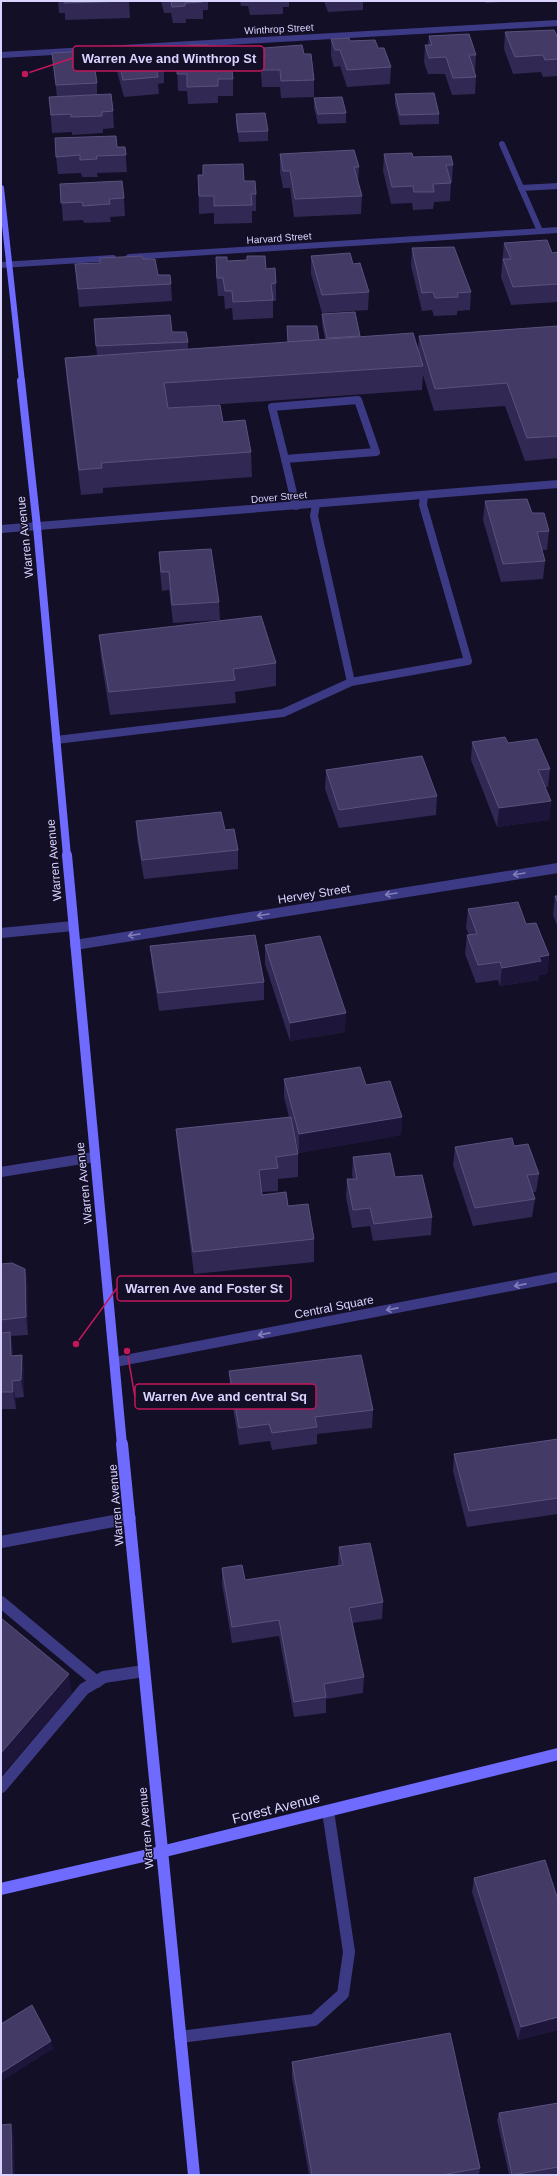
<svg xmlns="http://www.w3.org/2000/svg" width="559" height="2176" font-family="Arial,sans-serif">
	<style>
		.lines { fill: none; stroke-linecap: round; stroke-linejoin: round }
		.lane-far3 { stroke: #3d3a85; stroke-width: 6 }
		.lane-far2 { stroke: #3d3a85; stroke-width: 8 }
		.lane-far1 { stroke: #3d3a85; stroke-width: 10 }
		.lane { stroke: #3d3a85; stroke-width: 12 }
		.street-far2 { stroke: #3d3a85; stroke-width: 6 }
		.street-far1 { stroke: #3d3a85; stroke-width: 8 }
		.street { stroke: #3d3a85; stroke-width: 10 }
		.secondary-far3 { stroke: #6f6bff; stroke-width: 6 }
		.secondary-far2 { stroke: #6f6bff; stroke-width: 8 }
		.secondary-far1 { stroke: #6f6bff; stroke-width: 10 }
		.secondary { stroke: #6f6bff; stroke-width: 12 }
		.wall { fill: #312854 }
		.shaded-wall { fill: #1d163a }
		.building { fill: #433a66; stroke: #5a527e }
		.oneway { stroke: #837fbc }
		.labels { text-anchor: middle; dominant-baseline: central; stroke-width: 3; stroke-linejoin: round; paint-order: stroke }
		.far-street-label { font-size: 10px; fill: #d9d4ff; stroke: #130f26 }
		.street-label { font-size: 12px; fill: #d9d4ff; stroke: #130f26 }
		.near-street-label { font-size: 14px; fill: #d9d4ff; stroke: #130f26 }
		.leader { fill: none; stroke: #c2185b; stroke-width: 1.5 }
		.callout-dot { fill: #c2185b; stroke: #130f26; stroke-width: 1.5 }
		.callout { fill: #130f26; stroke: #c2185b; stroke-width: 1.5 }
		.callout-label { font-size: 13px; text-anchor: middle; font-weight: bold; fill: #d9d4ff }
	</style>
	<rect width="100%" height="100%" fill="#130f26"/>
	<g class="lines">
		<g class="lane-far3">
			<polyline points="502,144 540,231"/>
			<polyline points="521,188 558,186"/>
		</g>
		<g class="lane-far2">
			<polygon points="358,400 376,452 285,459 272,407"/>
			<polyline points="285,459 296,506"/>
			<polyline points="316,504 314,516 351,682"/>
			<polyline points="56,740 283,713 351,682 468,661 423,505 424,495"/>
		</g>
		<polyline class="lane-far1" points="1,933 73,926"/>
		<g class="lane">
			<polyline points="1,1542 130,1518"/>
			<polyline points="1,1602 97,1682"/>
			<polyline points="1,1787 84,1689 104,1677 144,1671"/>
			<polyline points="180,2037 314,2020 343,1994 349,1952 328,1811"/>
		</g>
		<g class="street-far2">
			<polyline points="1,55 558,23"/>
			<polyline points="129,257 558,230"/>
			<polyline points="1,265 113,258"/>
		</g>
		<polyline class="street-far1" points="1,529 558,484"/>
		<g class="street">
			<polyline points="75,945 558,868"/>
			<polyline points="1,1172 94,1157"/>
			<polyline points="115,1362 558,1277"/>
		</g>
		<polyline class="secondary-far3" points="1,188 22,382"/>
		<polyline class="secondary-far2" points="21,381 37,527 67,856"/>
		<polyline class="secondary-far1" points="67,855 122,1445"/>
		<g class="secondary">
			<polyline points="122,1444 194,2175"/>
			<polyline points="1,1889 161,1852 558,1754"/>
		</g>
	</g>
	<g class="wall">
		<polygon points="58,1 129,1 130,18 65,20 65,13 59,13"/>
		<polygon points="161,1 208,1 208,10 203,10 203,19 186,19 186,23 173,23 171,13 164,13"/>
		<polygon points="240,1 289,1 289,7 283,7 283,14 250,15 248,6 241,6"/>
		<polygon points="324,1 365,1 363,1 363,10 328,12"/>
		<polygon points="485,1 518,1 486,3"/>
		<polygon points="505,32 558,38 558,76 543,77 541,72 513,74 504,49"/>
		<polygon points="429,36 476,55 475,72 474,72 476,77 475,94 452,95 445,74 428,74 424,62 425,45 428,45"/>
		<polygon points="331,39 350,41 378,48 391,67 390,84 347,87 340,66 334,67 331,56"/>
		<polygon points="264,48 304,54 314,80 314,97 281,98 280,87 262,87 261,74 260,57 264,57"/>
		<polygon points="209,49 222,61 233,79 233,96 218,96 218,103 188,104 187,91 178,91 177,63 181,63 190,51"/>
		<polygon points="116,51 154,57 164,66 164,83 158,84 159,94 124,97 116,68"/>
		<polygon points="52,53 97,83 97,94 113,111 114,128 103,129 103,133 72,135 72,132 52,133 49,97 57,97"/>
		<polygon points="395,94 439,114 439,124 400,125 395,104"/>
		<polygon points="314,98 346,113 346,123 318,124 314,108"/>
		<polygon points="236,114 268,131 268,141 239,142 236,124"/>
		<polygon points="117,147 125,147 127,172 97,173 98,177 82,177 81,173 58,174 56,157"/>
		<polygon points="280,154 359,167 358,183 362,196 361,214 294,217 290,188 283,188 280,172"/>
		<polygon points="384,154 413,157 453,165 452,182 451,182 450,201 434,202 433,209 413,210 412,203 391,204 383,171"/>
		<polygon points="203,165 244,181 256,194 256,211 252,211 252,223 214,224 214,213 199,214 198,175 203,175"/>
		<polygon points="60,184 124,198 125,216 110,217 111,222 84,223 83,220 63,221"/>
		<polygon points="504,243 552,253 558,252 558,302 511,305 501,277"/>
		<polygon points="412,248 471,292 470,310 457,311 457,315 434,316 432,310 422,311 411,266"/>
		<polygon points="311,256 369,292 368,310 322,313 311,274"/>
		<polygon points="216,257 227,261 266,269 276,283 276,301 273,301 273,318 233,320 232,308 225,309 224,296 218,296 216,275"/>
		<polygon points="100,258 158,275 171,284 172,301 79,307 75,264 100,263"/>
		<polygon points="355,312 360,337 418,350 419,336 558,326 558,458 525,461 505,406 434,411 423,375 422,390 168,408 223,422 251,452 252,477 103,488 103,493 81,495 67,382 65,358 97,355 94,319 188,342 188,349 288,342 287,326 319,340 325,339 322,324 322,314"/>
		<polygon points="485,501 532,513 549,531 547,550 542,550 545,561 543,579 501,582 483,520"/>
		<polygon points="159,552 219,602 220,620 173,623 169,590 162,591 160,571"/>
		<polygon points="99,635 276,663 276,686 235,692 236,703 110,715 101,658"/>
		<polygon points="472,742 508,743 550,769 548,787 545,787 551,801 549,820 497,827 471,760"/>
		<polygon points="326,770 437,796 436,815 339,828 325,789"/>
		<polygon points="136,821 225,830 238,850 238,869 144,879 137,839"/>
		<polygon points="555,896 558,896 558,928 553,915"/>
		<polygon points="468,909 526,924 549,955 547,974 539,975 539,980 500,986 498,980 476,983 465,954 467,935 469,935 466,928"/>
		<polygon points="265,945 345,1032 290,1041 265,964"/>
		<polygon points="150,946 264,982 264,1000 159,1011 152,965"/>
		<polygon points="284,1079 366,1085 402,1117 401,1135 299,1153 295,1136 298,1154 298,1177 278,1179 278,1191 262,1192 262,1195 288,1206 314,1239 314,1262 194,1274 178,1151 176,1129 289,1117 284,1097"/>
		<polygon points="514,1146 539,1174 536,1192 532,1192 535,1199 532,1217 473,1226 453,1165 455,1147"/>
		<polygon points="353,1157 395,1177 432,1217 431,1235 373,1241 370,1226 352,1228 346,1197 347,1179 353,1179 352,1175"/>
		<polygon points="1,1264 25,1269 28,1287 28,1335 11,1336 13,1350 13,1356 22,1355 24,1373 24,1397 15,1398 16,1409 1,1409"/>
		<polygon points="229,1371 373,1410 372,1428 317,1434 317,1444 272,1450 270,1441 239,1445 230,1389"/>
		<polygon points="558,1439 558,1514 467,1527 453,1471 454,1454"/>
		<polygon points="339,1547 383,1602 382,1619 352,1623 364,1677 363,1693 326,1699 326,1713 294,1717 279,1636 232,1643 222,1584 222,1568 245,1580 339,1566 338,1564"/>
		<polygon points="474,1878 558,1900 558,2030 518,2040 472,1892"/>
		<polygon points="292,2062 480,2168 479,2175 309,2175 292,2078"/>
		<polygon points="558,2103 558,2174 551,2175 509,2175 497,2120 499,2113"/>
	</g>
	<g class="shaded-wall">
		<polygon points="551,801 549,820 497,827 499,808"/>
		<polygon points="549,955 547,974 539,975 539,980 500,986 502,968 539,957"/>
		<polygon points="346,1013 345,1032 290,1041 290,1023"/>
		<polygon points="402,1117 401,1135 299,1153 299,1134"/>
		<polygon points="25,1269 28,1287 28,1335 26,1317"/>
		<polygon points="10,1332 13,1350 14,1374 11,1356"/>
		<polygon points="22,1355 24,1373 24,1397 21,1380"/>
		<polygon points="12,1381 15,1398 16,1409 13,1392"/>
		<polygon points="69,1674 72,1694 1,1776 1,1753"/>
		<polygon points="558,2017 558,2030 518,2040 521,2027"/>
		<polygon points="51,2041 53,2049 2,2081 1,2073"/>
		<polygon points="11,2124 14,2137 15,2175 12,2175"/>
	</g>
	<g class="building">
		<polygon points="64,1 129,1 64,3"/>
		<polygon points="171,1 202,1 202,2 185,3 185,6 172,7"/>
		<polygon points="554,30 558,38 558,59 545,60 543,55 515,57 505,32"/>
		<polygon points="469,34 476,55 469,55 476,77 453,78 446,57 429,58 425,45 432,45 429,36"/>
		<polygon points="349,38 350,41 375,40 378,48 384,48 391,67 347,70 340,50 335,50 331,39"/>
		<polygon points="189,45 208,45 209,49 221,49 222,61 231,61 233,79 218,79 218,86 187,87 187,74 177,74 177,63 181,63 181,51 190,51"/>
		<polygon points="302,45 304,54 311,54 314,80 281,81 280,70 261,70 260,57 265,57 264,48"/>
		<polygon points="152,48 154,57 161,57 164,66 156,67 158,77 123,80 116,51"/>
		<polygon points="92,51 97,83 56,85 52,53"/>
		<polygon points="434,93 439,114 400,115 395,94"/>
		<polygon points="111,94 113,111 102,112 102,116 71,117 71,114 51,115 49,97"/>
		<polygon points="342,97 346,113 318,114 314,98"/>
		<polygon points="265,113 268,131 238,132 236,114"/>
		<polygon points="116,136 117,147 125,147 126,155 96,156 97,159 80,160 80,155 56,157 55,138"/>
		<polygon points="354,150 359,167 354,167 362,196 295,199 290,171 283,171 280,154"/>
		<polygon points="412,153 413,157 451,156 453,165 446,165 451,183 433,184 434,192 414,192 413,186 392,187 384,154"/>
		<polygon points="243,164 244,181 255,181 256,194 251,194 252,205 214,206 214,196 199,196 198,175 203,175 203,165"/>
		<polygon points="122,181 124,198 109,199 110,204 83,206 82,202 61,203 60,184"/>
		<polygon points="547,240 552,253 558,252 558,284 513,287 503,259 511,259 504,243"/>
		<polygon points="454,247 471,292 457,293 458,297 435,298 433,292 422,293 412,248"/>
		<polygon points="350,253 353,264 360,263 369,292 322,295 311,256"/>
		<polygon points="142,256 143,259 155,259 158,275 170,275 171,284 78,289 75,264 100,263 100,258"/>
		<polygon points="247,256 265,256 266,269 275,268 276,283 271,284 273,300 233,302 232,291 225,291 223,278 217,278 216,257 227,257 227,261 247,260"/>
		<polygon points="355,312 360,336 327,338 322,314"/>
		<polygon points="170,315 172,332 186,332 188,342 96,346 94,319"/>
		<polygon points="287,326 317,326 319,340 288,342"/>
		<polygon points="558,326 558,436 527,438 507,383 435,389 419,336"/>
		<polygon points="413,333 423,366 164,383 168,408 220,405 223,422 245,420 251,452 101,463 102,468 79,470 65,358"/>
		<polygon points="527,499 532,513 544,513 549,531 537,532 545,561 503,564 485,501"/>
		<polygon points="211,549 219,602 172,605 169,572 161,572 159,552"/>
		<polygon points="261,616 276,663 233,669 235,680 109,692 99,635"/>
		<polygon points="505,737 508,743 537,739 550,769 538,770 551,801 499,808 472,742"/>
		<polygon points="422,756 437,796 339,810 326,770"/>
		<polygon points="221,812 225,830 234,829 238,850 142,860 136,821"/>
		<polygon points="555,896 558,896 558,903"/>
		<polygon points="518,902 526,924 536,923 549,955 539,957 541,961 502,968 500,962 478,965 467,935 477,934 468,909"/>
		<polygon points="255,935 264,982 158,993 150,946"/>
		<polygon points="320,936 346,1013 290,1023 265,945"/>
		<polygon points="360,1067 366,1085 390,1081 402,1117 299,1134 284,1079"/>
		<polygon points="291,1117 298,1154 276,1157 278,1168 259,1170 262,1195 286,1192 288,1206 308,1204 314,1239 193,1252 176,1129"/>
		<polygon points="512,1138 514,1146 528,1144 539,1174 527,1175 535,1199 475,1208 455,1147"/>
		<polygon points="390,1153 395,1177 422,1175 432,1217 374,1224 370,1208 353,1210 347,1179 357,1179 353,1157"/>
		<polygon points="12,1263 25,1269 26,1317 1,1320 1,1264"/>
		<polygon points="10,1332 11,1356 22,1355 21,1380 12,1381 13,1392 1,1392 1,1333"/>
		<polygon points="361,1355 373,1410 315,1417 317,1427 272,1433 269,1424 239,1428 229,1371"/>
		<polygon points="558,1439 558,1498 469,1511 454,1454"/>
		<polygon points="370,1543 383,1602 349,1608 364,1677 324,1684 326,1697 294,1702 279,1620 232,1627 222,1568 242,1565 245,1580 343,1565 339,1547"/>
		<polygon points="1,1618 69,1674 1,1753"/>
		<polygon points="545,1860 558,1900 558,2017 521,2027 474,1878"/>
		<polygon points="32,2005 51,2041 1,2073 1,2024"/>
		<polygon points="450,2033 480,2168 442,2175 312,2175 292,2062"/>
		<polygon points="558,2103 558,2167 512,2175 499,2113"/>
		<polygon points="11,2124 12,2175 1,2175 1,2125"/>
	</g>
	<defs><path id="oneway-shaft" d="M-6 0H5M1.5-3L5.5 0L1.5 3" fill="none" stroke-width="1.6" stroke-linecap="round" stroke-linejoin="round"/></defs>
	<g class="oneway">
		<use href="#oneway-shaft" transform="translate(519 874) rotate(171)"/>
		<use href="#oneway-shaft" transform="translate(391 894) rotate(171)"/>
		<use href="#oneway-shaft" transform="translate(263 915) rotate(171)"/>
		<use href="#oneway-shaft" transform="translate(134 935) rotate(171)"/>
		<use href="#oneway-shaft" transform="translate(520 1285) rotate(169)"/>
		<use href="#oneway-shaft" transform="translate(392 1309) rotate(169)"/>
		<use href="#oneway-shaft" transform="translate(264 1334) rotate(169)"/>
	</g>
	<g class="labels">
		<g class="far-street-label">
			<text transform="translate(279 29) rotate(-3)">Winthrop Street</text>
			<text transform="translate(279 238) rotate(-4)">Harvard Street</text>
			<text transform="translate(279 497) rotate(-5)">Dover Street</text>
		</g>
		<g class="street-label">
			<text transform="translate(25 537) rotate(-96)">Warren Avenue</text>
			<text transform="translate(54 860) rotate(-95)">Warren Avenue</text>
			<text transform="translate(314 894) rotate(-9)">Hervey Street</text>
			<text transform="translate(84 1183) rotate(-96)">Warren Avenue</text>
			<text transform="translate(334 1307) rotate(-11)">Central Square</text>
			<text transform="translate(116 1505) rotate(-95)">Warren Avenue</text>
			<text transform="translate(146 1828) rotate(-95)">Warren Avenue</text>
		</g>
		<g class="near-street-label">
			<text transform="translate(276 1808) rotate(-14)">Forest Avenue</text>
		</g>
	</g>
	<path class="leader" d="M25 74L73 58M76 1344L117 1288M127 1351L135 1397"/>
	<g class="callout-dot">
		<circle cx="25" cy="74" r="4"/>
		<circle cx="76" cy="1344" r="4"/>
		<circle cx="127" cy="1351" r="4"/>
	</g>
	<g class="callout">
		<rect x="73" y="46" width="191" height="25" rx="4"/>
		<rect x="117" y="1276" width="174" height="25" rx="4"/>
		<rect x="135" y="1384" width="181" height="25" rx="4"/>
	</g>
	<g class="callout-label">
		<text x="169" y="63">Warren Ave and Winthrop St</text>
		<text x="204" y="1293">Warren Ave and Foster St</text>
		<text x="225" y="1401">Warren Ave and central Sq</text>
	</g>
	<rect width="559" height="2176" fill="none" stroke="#d9d4ff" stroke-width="4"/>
</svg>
